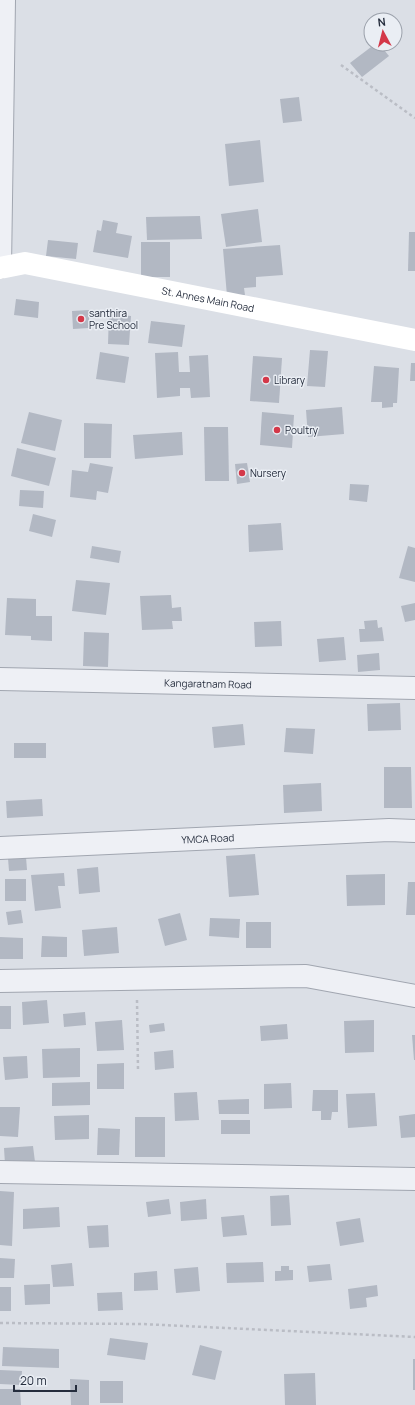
<svg xmlns="http://www.w3.org/2000/svg" width="415" height="1405" font-family="Manrope,sans-serif">
	<style>
		.building { fill: #b2b8c3 }
		.lines { fill: none; stroke-linecap: round; stroke-linejoin: round }
		.street-casing { stroke: #a1a6b0; stroke-width: 24 }
		.path { stroke: #babdc5; stroke-width: 2.5; stroke-dasharray: 3 3; stroke-linecap: butt }
		.street { stroke: #eef0f5; stroke-width: 22 }
		.secondary { stroke: #fff; stroke-width: 22 }
		.poi-dot { fill: #d43849; stroke: #eaeef4; stroke-width: 1.5 }
		.labels { text-anchor: middle; dominant-baseline: central; stroke-width: 3; stroke-linejoin: round; paint-order: stroke }
		.street-label { font-size: 10px; fill: #252d3d; stroke: #eaeef4 }
		.poi-label { font-size: 10px; fill: #252d3d; stroke: #eaeef4; text-anchor: start }
	</style>
	<rect width="100%" height="100%" fill="#dbdfe6"/>
	<g class="building">
		<polygon points="375,44 379,44 389,56 362,77 350,63"/>
		<polygon points="299,97 302,121 283,123 280,99"/>
		<polygon points="260,140 264,182 229,186 225,144"/>
		<polygon points="258,209 262,242 226,247 221,214"/>
		<polygon points="200,216 202,239 147,240 146,217"/>
		<polygon points="103,220 118,223 116,233 132,236 128,258 93,252 97,230 101,231"/>
		<polygon points="409,232 415,232 415,271 408,271"/>
		<polygon points="48,240 78,243 76,259 46,256"/>
		<rect x="141" y="242" width="29" height="35"/>
		<polygon points="280,245 283,275 256,277 256,287 244,288 245,295 227,296 223,249"/>
		<polygon points="16,299 39,302 38,318 14,315"/>
		<polygon points="89,310 89,328 73,329 72,311"/>
		<polygon points="109,314 131,316 129,345 108,344"/>
		<polygon points="151,321 185,325 182,347 148,343"/>
		<polygon points="310,350 328,351 325,387 307,386"/>
		<polygon points="100,352 129,357 125,383 96,379"/>
		<polygon points="178,352 179,372 190,372 189,356 208,355 210,397 191,398 190,388 180,388 180,396 157,398 155,353"/>
		<polygon points="253,356 282,358 279,403 250,401"/>
		<polygon points="411,363 415,363 415,381 410,381"/>
		<polygon points="374,366 399,368 397,403 393,403 393,407 382,408 382,402 371,402"/>
		<polygon points="342,407 344,434 308,437 306,410"/>
		<polygon points="29,412 62,420 55,451 21,443"/>
		<polygon points="262,412 294,415 292,448 260,445"/>
		<polygon points="84,423 112,424 111,458 84,458"/>
		<polygon points="204,427 228,427 229,481 205,481"/>
		<polygon points="182,432 183,455 135,459 133,435"/>
		<polygon points="17,448 56,458 49,486 11,476"/>
		<polygon points="90,463 113,467 108,493 97,491 96,500 70,497 72,470 88,472"/>
		<polygon points="247,463 250,482 237,484 235,464"/>
		<polygon points="350,484 369,485 367,502 349,500"/>
		<polygon points="20,490 44,491 43,508 19,506"/>
		<polygon points="33,514 56,520 52,537 29,531"/>
		<polygon points="281,523 283,550 249,552 248,525"/>
		<polygon points="92,546 121,551 119,563 90,558"/>
		<polygon points="408,546 415,548 415,582 399,578"/>
		<polygon points="76,580 110,583 106,615 72,611"/>
		<polygon points="171,595 172,608 181,607 182,621 172,621 173,629 142,630 140,596"/>
		<polygon points="7,598 36,599 36,616 52,616 52,641 31,640 31,636 5,635"/>
		<polygon points="415,603 415,620 405,622 401,606"/>
		<polygon points="377,620 378,628 382,627 384,641 360,642 359,629 365,629 364,621"/>
		<polygon points="281,621 282,646 255,647 254,622"/>
		<polygon points="84,632 109,633 108,667 83,666"/>
		<polygon points="344,637 346,660 319,662 317,639"/>
		<polygon points="379,653 380,670 358,672 357,655"/>
		<polygon points="400,703 401,730 368,731 367,704"/>
		<polygon points="243,724 245,745 214,748 212,727"/>
		<polygon points="286,728 315,729 313,754 284,752"/>
		<rect x="14" y="743" width="32" height="15"/>
		<polygon points="384,767 411,767 412,808 384,808"/>
		<polygon points="321,783 322,811 284,813 283,785"/>
		<polygon points="42,799 43,816 7,818 6,801"/>
		<polygon points="255,854 259,895 229,897 226,856"/>
		<polygon points="26,857 27,870 9,871 8,858"/>
		<polygon points="98,867 100,892 79,894 77,869"/>
		<polygon points="64,873 65,886 58,886 61,908 35,911 31,875"/>
		<polygon points="385,874 385,905 347,906 346,875"/>
		<rect x="5" y="879" width="21" height="22"/>
		<polygon points="408,882 415,882 415,915 406,915"/>
		<polygon points="21,910 23,923 8,925 6,912"/>
		<polygon points="180,913 187,940 165,946 158,919"/>
		<polygon points="210,918 240,919 239,938 209,936"/>
		<rect x="246" y="922" width="25" height="26"/>
		<polygon points="117,927 119,953 84,956 82,930"/>
		<polygon points="42,936 67,937 67,957 41,957"/>
		<polygon points="0,937 23,938 23,959 0,959"/>
		<polygon points="47,1000 49,1023 23,1025 22,1002"/>
		<rect x="0" y="1006" width="11" height="23"/>
		<polygon points="85,1012 86,1025 64,1027 63,1014"/>
		<polygon points="122,1020 124,1050 97,1051 95,1022"/>
		<polygon points="374,1020 374,1052 345,1053 344,1021"/>
		<polygon points="164,1023 165,1031 150,1033 149,1025"/>
		<polygon points="287,1024 288,1039 261,1041 260,1026"/>
		<polygon points="412,1035 415,1035 415,1060 414,1060"/>
		<polygon points="80,1048 80,1077 43,1078 42,1049"/>
		<polygon points="173,1050 174,1068 155,1070 154,1052"/>
		<polygon points="27,1056 28,1078 5,1080 3,1057"/>
		<polygon points="124,1063 124,1089 97,1089 97,1064"/>
		<polygon points="90,1082 90,1105 52,1106 52,1083"/>
		<polygon points="291,1083 292,1108 264,1109 264,1084"/>
		<polygon points="313,1090 338,1090 338,1112 332,1112 331,1120 321,1120 321,1111 312,1111"/>
		<polygon points="197,1092 199,1120 175,1121 174,1093"/>
		<polygon points="375,1093 377,1126 348,1128 346,1094"/>
		<polygon points="249,1099 249,1114 219,1114 218,1100"/>
		<polygon points="0,1107 20,1107 18,1137 0,1136"/>
		<polygon points="415,1114 415,1137 401,1138 399,1116"/>
		<polygon points="89,1115 89,1139 55,1140 54,1116"/>
		<rect x="135" y="1117" width="30" height="40"/>
		<rect x="221" y="1120" width="29" height="14"/>
		<polygon points="98,1128 120,1129 119,1155 97,1155"/>
		<polygon points="33,1146 35,1162 5,1164 4,1148"/>
		<polygon points="0,1191 14,1192 12,1246 0,1245"/>
		<polygon points="289,1195 291,1225 271,1226 270,1196"/>
		<polygon points="169,1199 171,1214 148,1217 146,1202"/>
		<polygon points="206,1199 207,1219 181,1221 180,1202"/>
		<polygon points="59,1207 60,1227 23,1229 23,1209"/>
		<polygon points="244,1215 247,1235 223,1237 221,1217"/>
		<polygon points="360,1218 364,1242 340,1246 336,1222"/>
		<polygon points="108,1225 109,1247 89,1248 87,1226"/>
		<polygon points="0,1258 15,1259 14,1278 0,1278"/>
		<polygon points="263,1262 264,1282 227,1283 226,1263"/>
		<polygon points="72,1263 74,1286 53,1287 51,1265"/>
		<polygon points="330,1264 332,1280 309,1282 307,1266"/>
		<polygon points="281,1266 289,1266 289,1270 293,1270 293,1280 275,1281 275,1271 281,1271"/>
		<polygon points="198,1267 200,1291 176,1293 174,1269"/>
		<polygon points="157,1271 158,1290 134,1291 134,1273"/>
		<polygon points="50,1284 50,1304 25,1305 24,1285"/>
		<polygon points="377,1285 378,1296 366,1298 367,1307 350,1309 348,1289"/>
		<rect x="0" y="1287" width="11" height="24"/>
		<polygon points="122,1292 123,1310 98,1311 97,1293"/>
		<polygon points="110,1338 148,1343 145,1360 107,1355"/>
		<polygon points="200,1345 222,1351 215,1380 192,1375"/>
		<polygon points="3,1347 59,1349 59,1368 2,1366"/>
		<rect x="413" y="1359" width="2" height="31"/>
		<polygon points="0,1370 22,1371 21,1385 0,1384"/>
		<polygon points="315,1373 316,1405 285,1405 284,1374"/>
		<polygon points="70,1379 89,1380 89,1405 71,1405"/>
		<rect x="100" y="1381" width="23" height="22"/>
		<polygon points="0,1389 20,1389 21,1405 0,1405"/>
	</g>
	<g class="lines">
		<defs>
			<g id="street">
				<polyline points="0,267 4,0"/>
				<path id="s1" d="M0 679 415 688"/>
				<path id="s2" d="M0 848 389 830 415 831"/>
				<polyline points="0,981 306,976 415,996"/>
				<polyline points="0,1172 415,1179"/>
			</g>
		</defs>
		<use href="#street" class="street-casing"/>
		<g class="path">
			<polyline points="341,65 415,118"/>
			<polyline points="137,1000 138,1070"/>
			<polyline points="0,1323 142,1324 415,1337"/>
		</g>
		<use href="#street" class="street"/>
		<path class="secondary" id="s3" d="M0 268 25 263 415 340"/>
	</g>
	<g class="poi-dot">
		<circle cx="81" cy="319" r="4"/>
		<circle cx="266" cy="380" r="4"/>
		<circle cx="277" cy="430" r="4"/>
		<circle cx="242" cy="473" r="4"/>
	</g>
	<g class="labels">
		<g class="street-label">
			<text stroke="none"><textPath href="#s3" startOffset="212">St. Annes Main Road</textPath></text>
			<text stroke="none"><textPath href="#s1" startOffset="208">Kangaratnam Road</textPath></text>
			<text stroke="none"><textPath href="#s2" startOffset="208">YMCA Road</textPath></text>
		</g>
		<g class="poi-label">
			<text x="89" y="313">santhira<tspan x="89" dy="12">Pre School</tspan></text>
			<text x="274" y="380">Library</text>
			<text x="285" y="430">Poultry</text>
			<text x="250" y="473">Nursery</text>
		</g>
	</g>
	<g transform="translate(383 32) rotate(353)"><circle r="19" fill="#eaeef4" stroke="#9ba1ab"/>
	<path d="M0-3L7 15L0 10L-7 15Z" fill="#d43849"/>
	<text y="-6" font-size="11" font-weight="bold" text-anchor="middle" fill="#252d3d">N</text>
	</g>
	<path d="M14 1385v6h62v-6" fill="none" stroke="#252d3d" stroke-width="2"/>
	<text x="20" y="1385" font-size="12" fill="#252d3d" stroke="#eaeef4" stroke-width="3" paint-order="stroke">20 m</text>
</svg>
